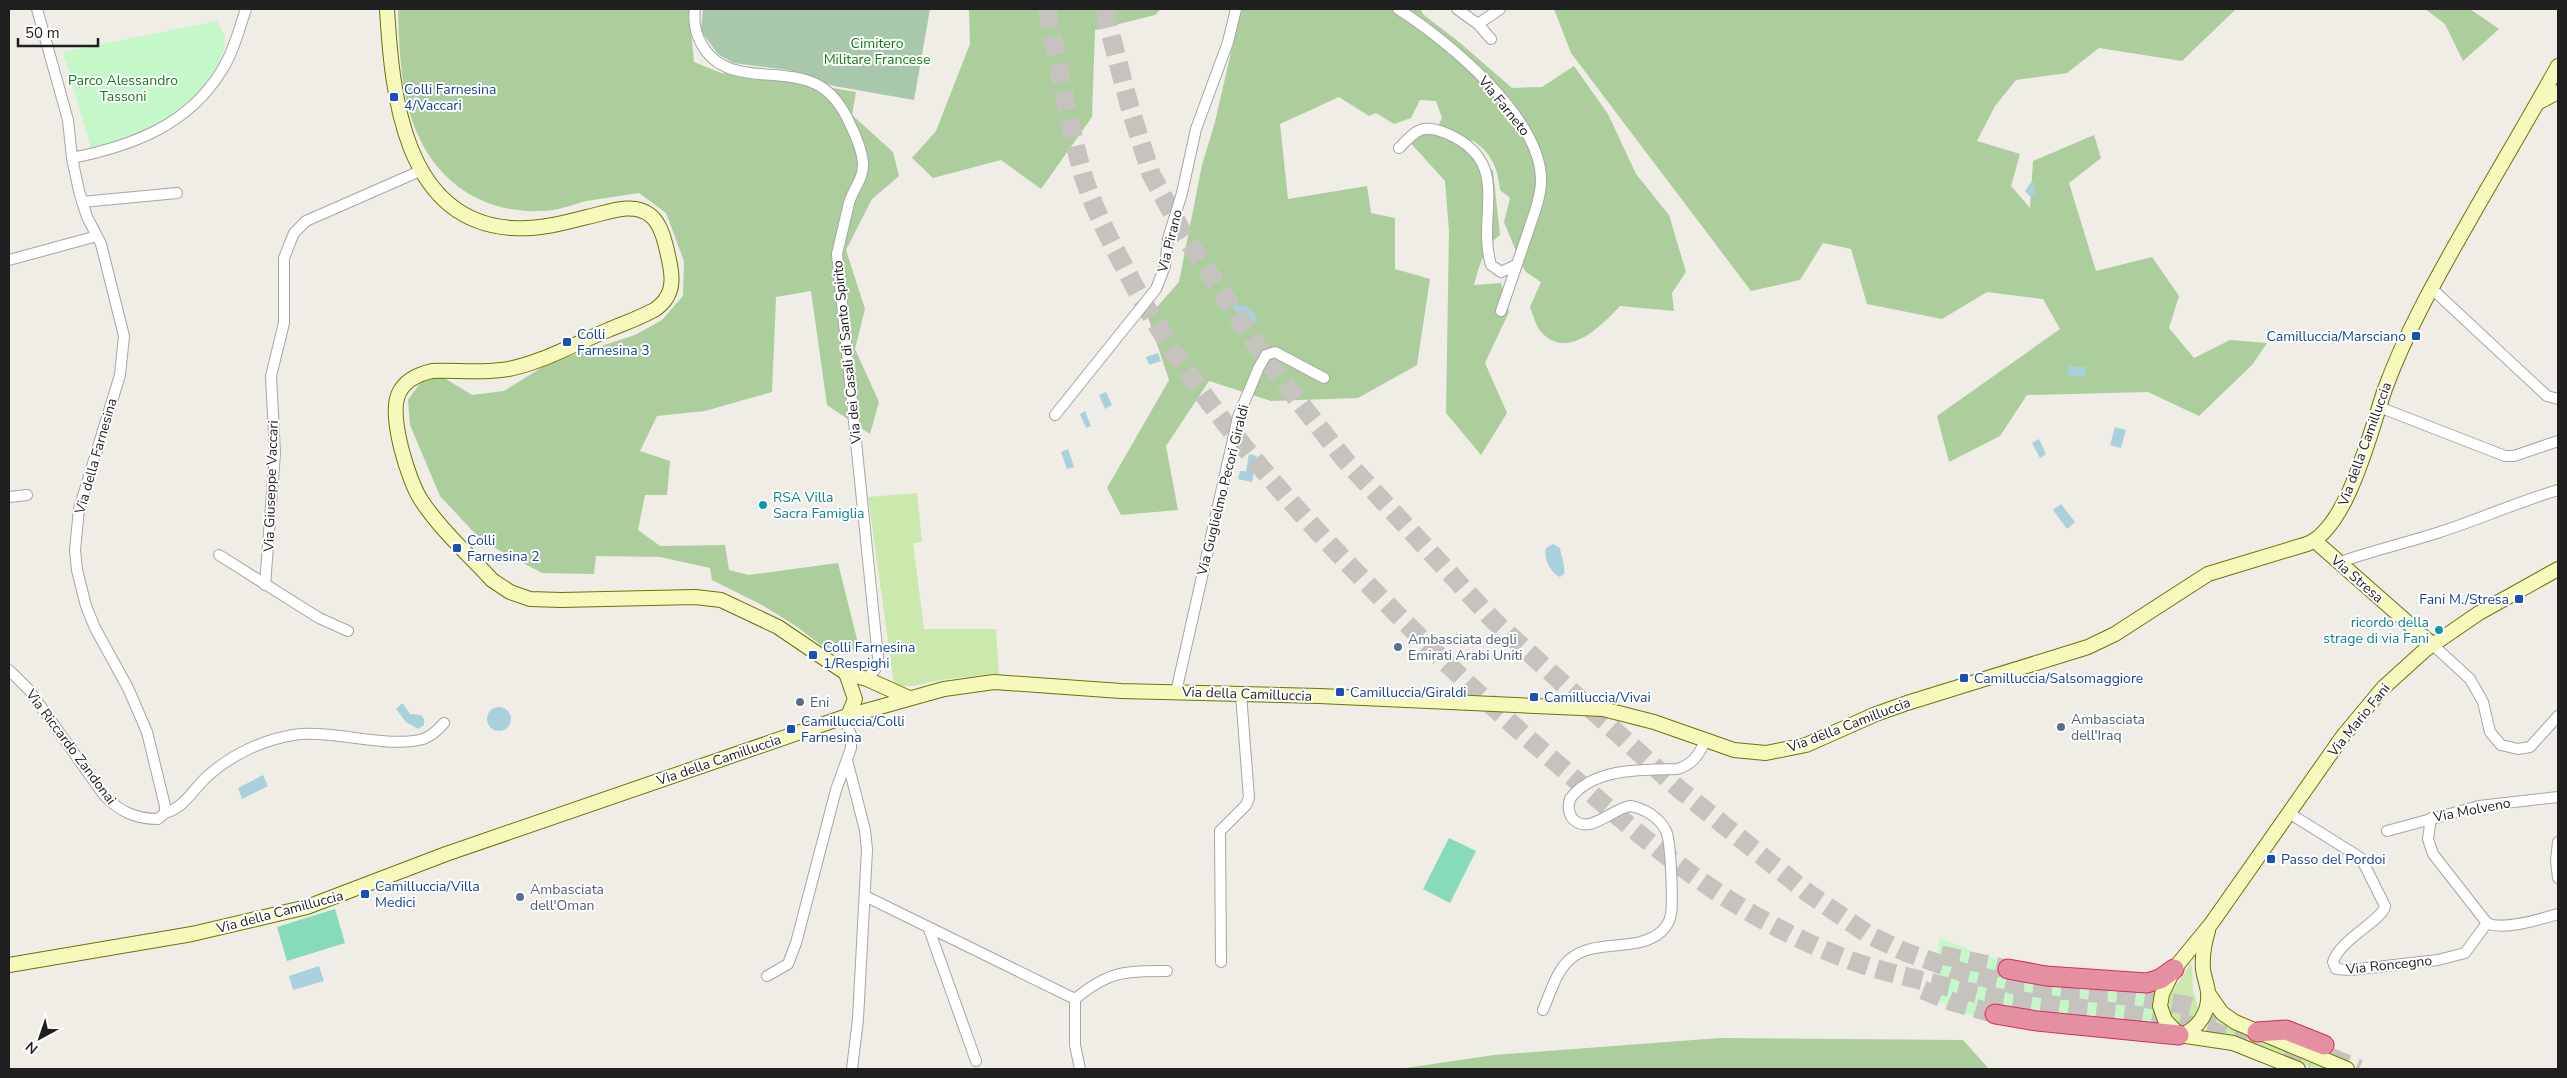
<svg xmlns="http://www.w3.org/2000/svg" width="2567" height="1078" font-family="'Nunito Sans',sans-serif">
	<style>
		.grass { fill: #cbe8ad }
		.forest { fill: #abce9c }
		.cemetery { fill: #a8c8ac }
		.park { fill: #c5f8c8 }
		.pitch { fill: #86dcba }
		.water { fill: #a8d1dc }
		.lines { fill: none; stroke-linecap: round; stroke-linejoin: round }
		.highway-tunnel { stroke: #c6c3be; stroke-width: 19; stroke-dasharray: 19 9; stroke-linecap: butt }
		.street-casing { stroke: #a6a6a6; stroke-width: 12 }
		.secondary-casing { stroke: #6b7508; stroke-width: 16 }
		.highway-casing { stroke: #d62a68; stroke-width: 21 }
		.street { stroke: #fff; stroke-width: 10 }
		.secondary { stroke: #f6f8bc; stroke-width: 14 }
		.highway { stroke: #e590a1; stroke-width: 19 }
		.transit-dot { fill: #1a4fb4; stroke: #fff; stroke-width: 2 }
		.culture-dot { fill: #0f9aa8; stroke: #fff; stroke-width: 2 }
		.service-dot { fill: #5c6f8a; stroke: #fff; stroke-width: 2 }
		.labels { text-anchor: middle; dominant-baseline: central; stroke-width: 4; stroke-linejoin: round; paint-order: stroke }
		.park-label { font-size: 14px; fill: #0f7c16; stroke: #fff }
		.transit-label { font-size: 14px; fill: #164399; stroke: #fff; text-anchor: start }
		.street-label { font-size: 14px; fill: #1f1f1f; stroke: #fff }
		.culture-label { font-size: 14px; fill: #0d838f; stroke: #fff; text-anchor: start }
		.service-label { font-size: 14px; fill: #4e5e75; stroke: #fff; text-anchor: start }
	</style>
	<rect width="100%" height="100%" fill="#f0ece6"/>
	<g class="grass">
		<path d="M917 493 922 542 913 543 924 629H996L999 675C979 675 960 677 940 680 924 682 910 690 894 684L868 497Z"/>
		<path d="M2191 963C2194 972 2191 986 2194 994 2199 1007 2201 1020 2183 1025 2170 1021 2167 1010 2168 998Z"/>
		<polygon points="2214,1017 2244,1035 2329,1069 2317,1069 2245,1040 2207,1030"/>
	</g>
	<g class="forest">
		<path d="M398 9H689L694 62 721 73 779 79 856 92 852 115 893 152 899 176 872 199 846 250 865 309 855 349 879 402 870 434 827 405 811 291 776 297 772 392 705 411 657 416 640 451 670 461 667 495H645L638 530 660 546 725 545 729 570 749 575 838 563 860 651 825 648 796 626 762 605 712 580 710 568 660 557 596 556 594 574 542 573 482 541 440 496 410 425 408 400 420 383 441 376 472 395 504 391 549 363 635 335 662 320 683 296 684 261 666 213 639 193C621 196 604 198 586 201 572 205 556 211 542 211 473 214 425 172 408 107 400 77 399 39 398 9Z"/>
		<polygon points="969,9 1161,9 1155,15 1095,30 1092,117 1041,189 1001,160 933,178 912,158 936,131 970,44"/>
		<path d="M1241 9H1420L1424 15 1459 42 1512 88 1542 87 1574 66 1608 114 1636 174 1669 215 1686 272 1672 293 1674 311 1620 306C1601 326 1568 361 1541 332 1536 326 1533 315 1530 307L1541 282 1526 272 1522 266 1504 222 1510 198 1500 190C1498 168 1491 152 1472 140L1467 154 1493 171 1500 235C1484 247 1479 266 1474 285L1501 283 1509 312 1485 363 1507 413 1481 455 1446 413 1449 231 1445 181 1407 139 1437 128 1442 118 1436 101 1420 100 1411 118 1394 124 1376 113 1369 116 1339 97 1280 124 1288 199 1367 186 1371 213 1395 218V269L1430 279 1417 365 1358 398 1271 401 1209 381 1166 446 1178 510 1121 515 1107 488 1169 380 1148 317 1179 282 1202 165 1215 122Z"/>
		<polygon points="1554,9 2236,9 2182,61 2099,48 2067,73 2016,80 1995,106 1977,141 2020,154 2011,186 2030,208 2033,161 2094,135 2101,158 2069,183 2096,271 2152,257 2179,296 2169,328 2194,358 2230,340 2267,343 2252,365 2199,416 2148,392 2027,395 2000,436 1949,462 1937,416 2060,329 2043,299 1987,292 1942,319 1867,304 1851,249 1823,243 1800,280 1751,291 1571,53"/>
		<polygon points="2425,9 2470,9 2499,29 2463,61 2445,24"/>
		<polygon points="1720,1038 1963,1040 1989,1069 1399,1069 1494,1055"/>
	</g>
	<polygon class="cemetery" points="703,9 930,9 914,100 834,86 789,70 733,63 718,54 701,31"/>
	<g class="park">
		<path d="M217 21C220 26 224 33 225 39 226 66 191 105 170 119 151 132 113 143 91 148L63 52Z"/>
		<polygon points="1940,938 1980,954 2010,962 2156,988 2151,1005 2157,1024 1994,1020 1958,1012 1931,997"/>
	</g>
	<g class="pitch">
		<polygon points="1449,838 1476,851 1450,903 1423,889"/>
		<polygon points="335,909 345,943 287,961 277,927"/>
	</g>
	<g class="water">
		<polygon points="2032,181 2035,184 2033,188 2036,193 2031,197 2025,191"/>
		<polygon points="1234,304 1246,306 1257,316 1256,322 1250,321 1247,327 1245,326 1245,320 1233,308"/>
		<polygon points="1158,353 1161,361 1149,365 1146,357"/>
		<polygon points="2068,366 2086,367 2085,377 2067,375"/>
		<polygon points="1106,392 1112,405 1105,409 1099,395"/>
		<polygon points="1085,411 1091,426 1086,428 1080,414"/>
		<polygon points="2115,427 2126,430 2121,448 2110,445"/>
		<polygon points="2039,439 2046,454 2040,458 2032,443"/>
		<polygon points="1068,449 1074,467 1067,469 1061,452"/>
		<polygon points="1249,454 1257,456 1252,482 1238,479 1240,471 1246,471"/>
		<polygon points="2061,504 2075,522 2067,529 2053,510"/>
		<path d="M1553 544 1560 548C1561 556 1566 567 1564 574L1560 577C1551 573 1543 558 1546 548Z"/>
		<polygon points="401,704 403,704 410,714 421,715 424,719 424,725 418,729 406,722 396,709"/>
		<circle cx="499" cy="719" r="12"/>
		<polygon points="263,775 268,786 242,799 238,788"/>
		<polygon points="319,966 324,981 293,990 289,976"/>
	</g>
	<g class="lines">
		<g class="highway-tunnel">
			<path d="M1047 9C1058 64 1068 121 1083 175 1094 210 1112 244 1129 276 1187 386 1270 483 1356 572 1419 638 1484 701 1553 760 1648 843 1726 913 1847 959 1870 968 1896 974 1920 980 1956 989 1992 998 2029 1002 2102 1012 2176 1014 2245 1043"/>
			<polyline points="1104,9 1130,108 1151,174 1184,235 1267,361 1345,460 1493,620 1679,789 1808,893 1869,935 1905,952 1962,972 2024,987 2129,996 2185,1005 2223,1015"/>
			<polyline points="1941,955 2008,969"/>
			<polyline points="1923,990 1950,1001 1995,1014"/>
			<polyline points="2330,1057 2359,1069"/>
			<polyline points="2282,1058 2309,1069"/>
		</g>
		<defs>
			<g id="street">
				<polyline points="37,9 68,120 72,158 79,191 87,217 101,244 124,336 120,375 79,509 75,550 77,570 86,606 95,628 128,688 147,732 165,806 165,813"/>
				<path d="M695 9C693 22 695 33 702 45 726 87 779 66 816 84 832 92 843 108 850 124 856 136 862 150 863 163 864 178 853 189 849 203 845 220 841 237 837 254L878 658 876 668 867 679"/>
				<path d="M1398 9C1447 40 1542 118 1541 181 1541 198 1533 216 1528 232 1519 258 1510 285 1501 311"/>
				<polyline points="1457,9 1478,24 1500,9"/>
				<polyline points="1478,24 1491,39"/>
				<path d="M1399 148C1417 129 1423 123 1448 134 1513 163 1476 214 1491 265L1501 272 1516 265"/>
				<path d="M72 158C132 146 189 125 222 70 234 51 239 29 246 9"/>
				<polyline points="82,202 177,193"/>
				<polyline points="9,260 97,236"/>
				<polyline points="2430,287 2547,396 2558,399"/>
				<polyline points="2379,407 2505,456 2514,456 2558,441"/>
				<polyline points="1055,415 1156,289 1165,266 1168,239 1182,193 1196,129 1228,42 1236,9"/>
				<polyline points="9,497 27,495"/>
				<polyline points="219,555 319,618 348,631"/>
				<path d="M2337 563C2371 551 2406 543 2440 532 2480 519 2518 502 2558 490"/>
				<polyline points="265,585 275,453 271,376 284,323 284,258 294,233 306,221 420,171"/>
				<polyline points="2433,645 2470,679 2483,702 2490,732 2501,745 2518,749 2530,747 2558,716"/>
				<path d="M9 670 29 690 104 795C119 811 135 819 158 819L165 813"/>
				<polyline points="1176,692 1238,417 1259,367 1266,355 1275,352 1324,378"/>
				<polyline points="847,760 865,830 867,850 858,1019 852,1069"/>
				<path d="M165 813C186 807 194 787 210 774 233 754 263 740 293 735 332 729 387 749 423 739 432 736 438 730 444 723"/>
				<path d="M2289 813 2361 858 2385 906C2384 919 2339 940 2333 962L2336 969 2350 970 2438 960 2465 953 2487 923C2503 931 2541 919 2558 914"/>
				<polyline points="2431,818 2428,839 2433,854 2487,923"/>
				<polyline points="2387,831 2479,806 2558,797"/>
				<polyline points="2558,842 2556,861 2558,878"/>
				<polyline points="865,896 1075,999 1075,1045 1080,1069"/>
				<polyline points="929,929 976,1061"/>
				<polyline points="1221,962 1220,831 1246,805 1249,798 1241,694"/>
				<polyline points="767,976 788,964 796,943 836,790 851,748 851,735 844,717"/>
				<path d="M1075 999C1109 971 1124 971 1167 971"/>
				<path d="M1543 1010C1550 994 1556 972 1569 960 1594 937 1637 954 1662 931 1667 926 1670 921 1671 914 1673 902 1671 841 1666 831 1660 818 1644 808 1630 806 1613 808 1588 837 1572 818 1568 812 1568 806 1570 799 1593 767 1643 770 1677 769 1692 765 1699 755 1705 741"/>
			</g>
			<g id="secondary">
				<path d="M387 9C392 93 403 221 512 228 537 230 564 223 587 217 607 213 632 201 650 215 662 224 666 246 669 260 672 274 674 288 665 300 661 305 656 310 650 312 637 319 622 324 608 330 577 343 533 367 501 370 478 373 455 370 432 371 419 374 405 380 399 393 388 415 408 480 421 500 440 529 468 554 492 580L510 592 530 599 561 600 695 597 721 600 778 627 846 673 867 679 909 698"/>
				<polyline points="2539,102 2558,92"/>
				<polyline points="2315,541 2433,645"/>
				<polyline points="846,673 855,699 848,716"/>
				<path d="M9 965 192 934 307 907 446 854 844 717 944 689 994 682 1121 691 1319 696 1603 709 1654 722 1734 750 1766 753 1806 745 1876 714 1907 703 2088 647 2115 634 2208 574 2307 544C2348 528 2371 429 2385 389 2409 324 2443 267 2477 207 2504 160 2532 113 2558 66"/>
				<polyline points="2208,993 2222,1013 2235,1022 2347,1069"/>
				<path d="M2182 1035C2199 1028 2210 1011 2208 992 2207 984 2204 977 2203 969 2202 956 2204 944 2208 931"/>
				<polyline points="2298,1069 2233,1043 2179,1035 2165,1020 2160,1006 2162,994 2174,969 2211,924 2343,736 2383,688 2425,650 2479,613 2558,569"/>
			</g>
			<g id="highway">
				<polyline points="2008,969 2046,976 2147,983 2160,979 2174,969"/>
				<polyline points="1995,1014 2037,1021 2179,1035"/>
				<polyline points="2257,1032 2286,1030 2324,1045"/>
			</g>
		</defs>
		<use href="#street" class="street-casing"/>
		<use href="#secondary" class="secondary-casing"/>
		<use href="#highway" class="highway-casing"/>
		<use href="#street" class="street"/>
		<use href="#secondary" class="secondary"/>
		<use href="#highway" class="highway"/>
	</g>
	<g class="transit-dot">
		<rect x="389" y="92" width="10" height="10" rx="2.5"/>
		<rect x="2411" y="331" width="10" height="10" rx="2.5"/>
		<rect x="562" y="337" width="10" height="10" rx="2.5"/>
		<rect x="452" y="543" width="10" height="10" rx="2.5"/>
		<rect x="2514" y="594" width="10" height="10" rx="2.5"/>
		<rect x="808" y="650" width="10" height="10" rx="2.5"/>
		<rect x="1959" y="673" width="10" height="10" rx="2.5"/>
		<rect x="1335" y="687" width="10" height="10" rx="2.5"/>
		<rect x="1529" y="692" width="10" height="10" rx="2.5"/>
		<rect x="786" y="724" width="10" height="10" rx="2.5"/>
		<rect x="2266" y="854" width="10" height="10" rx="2.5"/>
		<rect x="360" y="889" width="10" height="10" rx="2.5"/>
	</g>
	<g class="culture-dot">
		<circle cx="763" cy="505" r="5"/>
		<circle cx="2439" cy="630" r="5"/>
	</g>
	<g class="service-dot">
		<circle cx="1398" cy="647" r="5"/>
		<circle cx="800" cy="702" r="5"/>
		<circle cx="2061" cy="727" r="5"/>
		<circle cx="520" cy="897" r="5"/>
	</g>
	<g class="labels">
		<g class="park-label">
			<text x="877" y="43">Cimitero<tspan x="877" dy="16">Militare Francese</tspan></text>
			<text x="123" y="80">Parco Alessandro<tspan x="123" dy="16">Tassoni</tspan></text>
		</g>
		<g class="transit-label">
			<text x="404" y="89">Colli Farnesina<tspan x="404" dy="16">4/Vaccari</tspan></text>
			<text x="577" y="334">Colli<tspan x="577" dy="16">Farnesina 3</tspan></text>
			<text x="2406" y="336" text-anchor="end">Camilluccia/Marsciano</text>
			<text x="467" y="540">Colli<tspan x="467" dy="16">Farnesina 2</tspan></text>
			<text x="2509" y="599" text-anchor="end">Fani M./Stresa</text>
			<text x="823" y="647">Colli Farnesina<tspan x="823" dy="16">1/Respighi</tspan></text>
			<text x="1974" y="678">Camilluccia/Salsomaggiore</text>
			<text x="1350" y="692">Camilluccia/Giraldi</text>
			<text x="1544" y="697">Camilluccia/Vivai</text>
			<text x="801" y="721">Camilluccia/Colli<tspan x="801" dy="16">Farnesina</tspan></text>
			<text x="2281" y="859">Passo del Pordoi</text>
			<text x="375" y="886">Camilluccia/Villa<tspan x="375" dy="16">Medici</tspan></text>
		</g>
		<g class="street-label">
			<text transform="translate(1504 106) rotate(51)">Via Farneto</text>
			<text transform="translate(1170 241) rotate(-76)">Via Pirano</text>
			<text transform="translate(847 352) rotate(-96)">Via dei Casali di Santo Spirito</text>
			<text transform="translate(2365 444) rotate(-70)">Via della Camilluccia</text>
			<text transform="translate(96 456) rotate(-74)">Via della Farnesina</text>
			<text transform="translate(271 486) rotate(-88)">Via Giuseppe Vaccari</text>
			<text transform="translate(1223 490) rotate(-76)">Via Guglielmo Pecori Giraldi</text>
			<text transform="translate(2357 579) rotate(41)">Via Stresa</text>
			<text transform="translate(1247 694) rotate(2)">Via della Camilluccia</text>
			<text transform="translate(2359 720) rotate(-51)">Via Mario Fani</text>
			<text transform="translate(1849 725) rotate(-21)">Via della Camilluccia</text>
			<text transform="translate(71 747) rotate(53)">Via Riccardo Zandonai</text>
			<text transform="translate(719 760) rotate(-19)">Via della Camilluccia</text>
			<text transform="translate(2472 810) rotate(-11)">Via Molveno</text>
			<text transform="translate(280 912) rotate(-15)">Via della Camilluccia</text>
			<text transform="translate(2389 965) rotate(-6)">Via Roncegno</text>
		</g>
		<g class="culture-label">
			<text x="773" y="497">RSA Villa<tspan x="773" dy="16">Sacra Famiglia</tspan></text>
			<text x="2429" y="622" text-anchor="end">ricordo della<tspan x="2429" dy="16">strage di via Fani</tspan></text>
		</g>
		<g class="service-label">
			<text x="1408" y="639">Ambasciata degli<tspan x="1408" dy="16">Emirati Arabi Uniti</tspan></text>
			<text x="810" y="702">Eni</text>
			<text x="2071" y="719">Ambasciata<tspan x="2071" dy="16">dell'Iraq</tspan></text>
			<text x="530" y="889">Ambasciata<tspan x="530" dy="16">dell'Oman</tspan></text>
		</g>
	</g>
	<rect width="2567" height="1078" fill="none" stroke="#1f1f1f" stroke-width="20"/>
	<g transform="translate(40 1038) rotate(220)" stroke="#ffffff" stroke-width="4" paint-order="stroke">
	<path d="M0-4L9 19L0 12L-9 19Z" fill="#1f1f1f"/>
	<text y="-8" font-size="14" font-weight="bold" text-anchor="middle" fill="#1f1f1f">N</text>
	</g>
	<path d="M18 38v8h80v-8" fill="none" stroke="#1f1f1f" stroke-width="2.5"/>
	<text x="25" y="38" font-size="15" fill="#1f1f1f" stroke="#ffffff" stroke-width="4" paint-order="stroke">50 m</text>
</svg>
